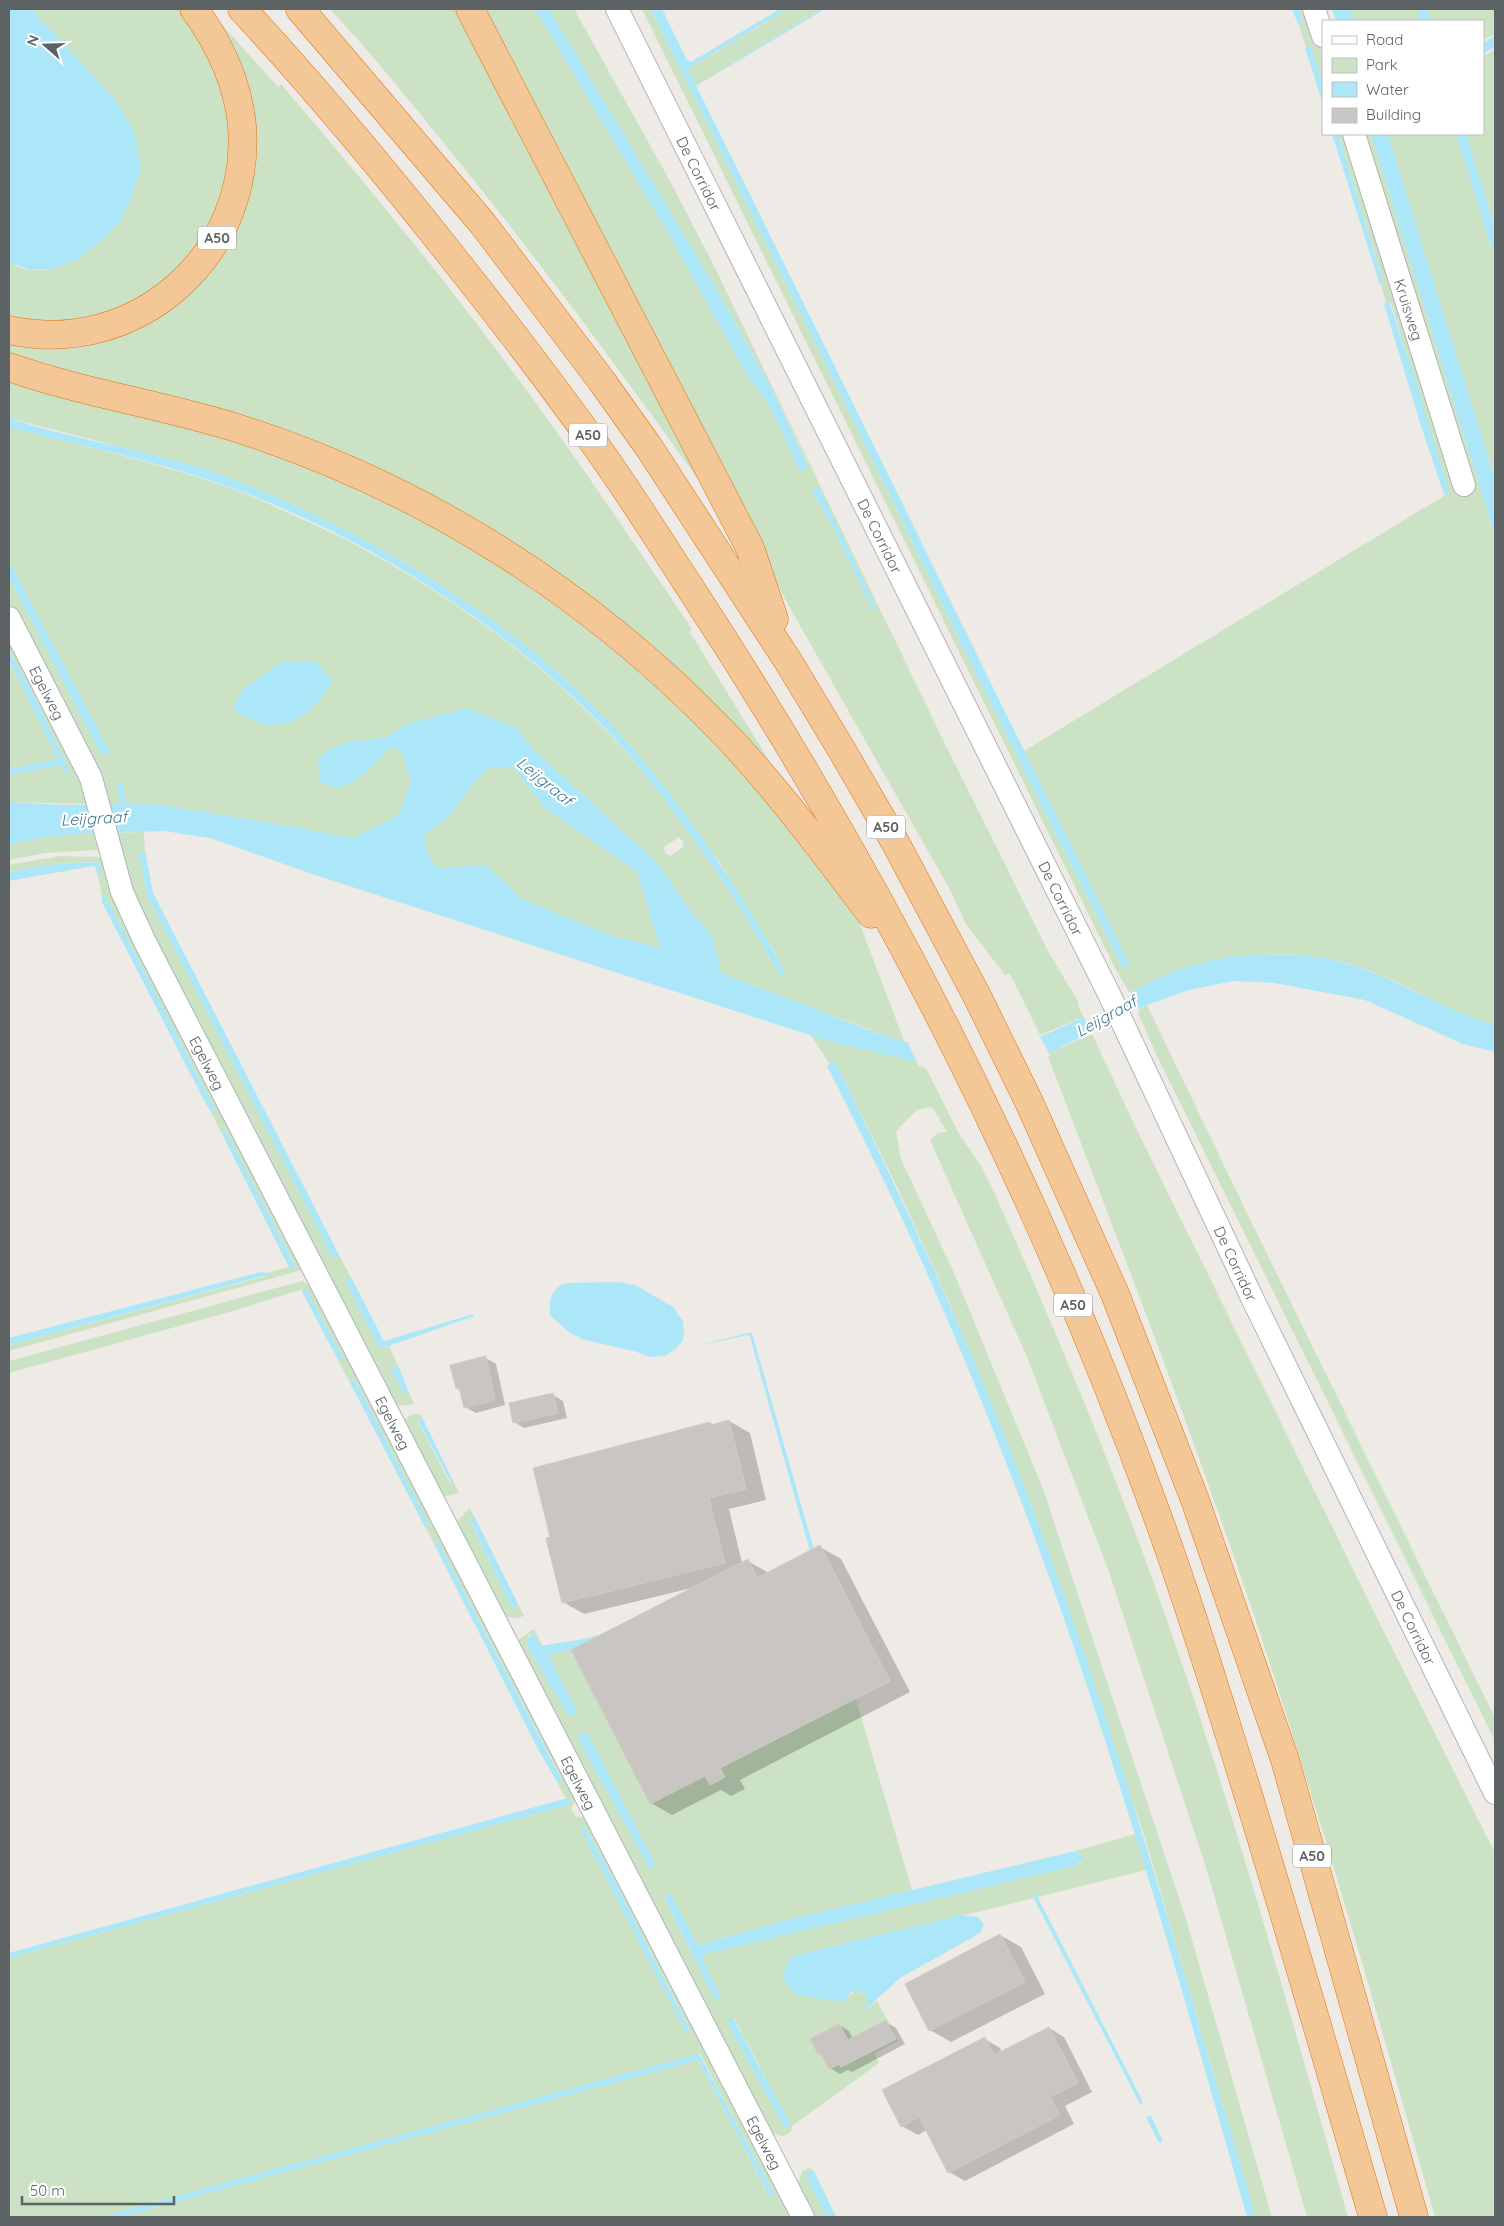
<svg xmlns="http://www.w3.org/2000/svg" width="1504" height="2226" font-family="Quicksand,sans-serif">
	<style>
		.green { fill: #cbe3c4; fill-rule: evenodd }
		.water { fill: #abe7f8; fill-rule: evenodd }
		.pier { fill: #eeeae5 }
		.shadow { fill: #0003 }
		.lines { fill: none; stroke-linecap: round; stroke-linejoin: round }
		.stream { stroke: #abe7f8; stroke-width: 6 }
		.building { fill: #c9c5c2; stroke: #d2cac4 }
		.minor-casing { stroke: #b0b4b6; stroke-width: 24 }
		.motorway-casing { stroke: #e07213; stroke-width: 29 }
		.minor { stroke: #fff; stroke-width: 22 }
		.motorway { stroke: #f4c796; stroke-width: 28 }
		.labels { text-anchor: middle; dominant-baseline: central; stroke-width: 4.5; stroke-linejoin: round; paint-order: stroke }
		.shield { fill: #fff; stroke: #8e9192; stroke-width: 1 }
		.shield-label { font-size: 14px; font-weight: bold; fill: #5d6264 }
		.street-label { font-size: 15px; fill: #5d6264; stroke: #fff }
		.water-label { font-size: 16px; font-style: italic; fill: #407890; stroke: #fff }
	</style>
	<rect width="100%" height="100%" fill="#eeeae5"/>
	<g class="green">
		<path d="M31 9H180L198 33 221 79 233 144 215 224 161 289 86 325 9 323V262C15 265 24 270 31 270 67 274 96 246 120 222L113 97Z"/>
		<path d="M208 9 278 87 281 84C354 170 427 257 495 348 564 439 628 534 692 629L690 632 790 795 739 740 440 507 9 358V339L136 323 244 193Z"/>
		<path d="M330 9H463L713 500C627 380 540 261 447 147 409 100 371 53 330 9Z"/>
		<path d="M478 9H535L671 238 749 379C772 404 784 436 798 468L802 471 808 466 775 395 717 290 549 9H574L670 181 715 268 948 750 1049 953 1078 1001 1079 1008 1084 1017 1040 1035 1010 974 1005 975 966 924 949 888 786 601ZM819 488 877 609 873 611 833 528 812 492Z"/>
		<path d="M642 9H651L893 501 953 627 1123 968 1129 965 1024 751 1447 494 1448 491 1391 303 1386 302 1381 285 1383 282 1338 134H1371L1495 536V1025C1449 1012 1410 986 1366 969 1309 948 1231 950 1175 972 1159 978 1145 987 1130 994L1116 970Z"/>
		<polygon points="787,9 821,9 696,86 688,69"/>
		<polygon points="1298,9 1308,9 1323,56 1323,85 1311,48 1306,47 1299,26 1301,25"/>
		<polygon points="1350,9 1417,9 1421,21 1354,21"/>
		<polygon points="1427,9 1495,9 1495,34 1483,40 1483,21 1431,21"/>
		<polygon points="1495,50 1495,228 1466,134 1483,134 1483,56"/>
		<polygon points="1388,134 1456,134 1495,259 1495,480"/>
		<path d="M9 376 178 420 350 479 521 572 684 703 823 867 859 922 905 1043 721 973 712 935 592 804 533 749 517 728 407 724 387 737 346 743 331 748 318 760 356 781 390 747 401 750 411 782 398 816 352 839 266 822 154 804 107 805 66 713 9 605V577L101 754 110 752 9 561V427C82 446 156 462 227 487 246 493 264 502 282 510 401 561 511 634 602 726 625 749 646 776 666 801 708 856 746 914 779 974L776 954 720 863 688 818 644 763 605 718 556 671 468 603 404 562 326 520 175 461 9 418ZM679 837 683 842V847L671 856 666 854 663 848Z"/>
		<polygon points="9,630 75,766 89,804 9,802 9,775 61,765 69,771 37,702 9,650"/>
		<polygon points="9,660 58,759 9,769"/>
		<polygon points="513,767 545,808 637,872 660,948 612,936 524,900 486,865 437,868 427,853 424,836 449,817 471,786 489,768"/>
		<polygon points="144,832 145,851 139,853 147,895 336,1258 339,1255 352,1279 349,1279 379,1347 389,1346 399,1368 394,1365 406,1394 408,1390 414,1404 391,1407 129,891 115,833"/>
		<polygon points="98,833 100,846 96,850 45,853 9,860 9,844 55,835"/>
		<polygon points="60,856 102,857 304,1262 301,1270 291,1273 9,1351 9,1345 263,1277 267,1275 267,1273 289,1267 293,1268 295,1266 225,1130 222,1134 211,1112 216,1111 105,897 102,896 98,876 100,875 98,862 56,864 9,872 9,865"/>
		<polygon points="1147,1005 1243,1205 1495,1718 1495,1741 1158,1058 1137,1011"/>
		<path d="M1092 1034 1135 1126 1377 1618 1495 1853V2217H1435C1378 2015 1320 1814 1254 1615 1190 1426 1118 1240 1047 1054Z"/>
		<path d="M811 1036 924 1064 958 1132 981 1166 995 1194C1042 1301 1088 1407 1129 1516 1216 1745 1281 1982 1348 2217H1307L1208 1874 1109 1572 1027 1357 930 1140 938 1133 947 1132 932 1107 917 1110 896 1131 901 1159 954 1273 1043 1489 1186 1919 1272 2217H1255L1145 1838 1033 1511 952 1309 898 1189 836 1063 832 1061 829 1063Z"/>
		<path d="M302 1281 318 1289 579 1796 571 1808 575 1816 592 1819 797 2217H787L784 2215 781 2217H120L698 2060 769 2196H773L774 2194 700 2054 698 2052 695 2055 100 2217H9V1958L568 1805 571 1802 566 1799 557 1782 561 1780V1777L439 1544 436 1542 434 1544 425 1527 428 1525 356 1382 352 1381 350 1383 338 1360H342L303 1289 226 1313 9 1373V1361ZM583 1825 604 1861 689 2028 688 2032H686L583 1834Z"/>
		<polygon points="413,1414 420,1414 422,1417 418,1422 450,1483 452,1484 453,1481 459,1493 438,1498 399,1423"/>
		<polygon points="470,1508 475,1518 471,1518 470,1521 510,1605 514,1607 518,1604 524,1616 517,1618 499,1616 454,1529 460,1518"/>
		<path d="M822 1584 912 1890 791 1919 697 1945 671 1895 667 1893 664 1898 714 1998 720 1996 702 1957 705 1954 1075 1866 1082 1862 1079 1854 1076 1851 1135 1834 1146 1870 1038 1897 1036 1894 1032 1895 1034 1898 793 1957 787 1964 846 1998 855 1991 865 1994 867 1999 865 2011 877 2000 898 2041 874 2054 879 2063 792 2126 791 2132 783 2136 766 2132 515 1644 522 1637 534 1629 542 1645 539 1646 535 1635 532 1633 528 1636V1647L568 1715 572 1716 577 1711 548 1655ZM582 1732 589 1735 654 1862 650 1870 578 1738ZM734 2018 790 2124 787 2128 784 2127 728 2022Z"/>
		<polygon points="809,2168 814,2171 810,2170 807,2176 827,2217 809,2217 795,2190 802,2172"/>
	</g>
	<g class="water">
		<polygon points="9,9 31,9 113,97 134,131 141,168 132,196 120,222 103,239 77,260 52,269 30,270 9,262"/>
		<path d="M535 9H549L717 290 775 395 808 467 802 471 798 468C784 436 772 404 749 379L671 238Z"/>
		<polygon points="651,9 662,9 687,60 691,62 780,9 787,9 689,68 689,71 1130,965 1123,968 953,627 893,501"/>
		<polygon points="821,9 825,9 708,79 709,78"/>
		<polygon points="1292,9 1298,9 1302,20 1299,26"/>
		<polygon points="1332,9 1350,9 1354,21 1336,21"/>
		<polygon points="1417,9 1427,9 1431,21 1421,21"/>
		<polygon points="1495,36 1495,47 1483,54 1483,43"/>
		<polygon points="1308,45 1311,48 1323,85 1323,104 1305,48"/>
		<polygon points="1332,134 1338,134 1383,282 1380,285"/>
		<polygon points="1371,134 1388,134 1495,480 1495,536"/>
		<polygon points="1456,134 1466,134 1495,228 1495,259"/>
		<polygon points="1389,301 1413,373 1449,491 1447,495 1444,494 1421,426 1384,304"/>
		<path d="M9 418C83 443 162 451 235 480 367 532 507 615 606 719 657 773 702 834 741 897 757 923 773 948 786 975L781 977 779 974C746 914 708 856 666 802 646 776 626 749 603 726 499 621 368 538 229 487 158 461 83 446 10 428Z"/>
		<polygon points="819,487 877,609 873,611 833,528 812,491"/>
		<polygon points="9,561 110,752 109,754 101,754 9,577"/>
		<polygon points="9,650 37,702 69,771 64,773 61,765 9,775 9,769 58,759 9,660"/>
		<path d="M281 662H316L333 680C318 709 289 735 254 721 247 719 240 713 233 710L242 690Z"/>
		<path d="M466 708 517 728 533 749 655 861 694 915 712 935 721 973C754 986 788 998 821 1011 869 1030 918 1052 971 1051 1043 1050 1109 999 1173 972 1207 958 1249 953 1286 955 1312 955 1342 960 1367 970 1410 987 1450 1012 1495 1025V1052L1463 1044 1365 1000 1275 983 1233 981 1189 990 1147 1005 1047 1054 924 1064 825 1040 312 874 210 838 164 831 55 835 9 844V802L64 805 154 804 266 822 353 838 398 815 411 782 401 751 390 747C372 766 347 802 319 780L318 760 331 748 346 743 387 737 407 724ZM513 767 545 808 637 872 660 948 612 936 524 900 486 865 437 868 427 853 424 836 449 817 471 786 489 768Z"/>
		<polygon points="142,851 145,851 153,893 339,1255 336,1258 333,1258 147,895 139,853"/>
		<polygon points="98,862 101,874 98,876 95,867 93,866 9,881 9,872 56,864"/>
		<polygon points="102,896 105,896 216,1111 214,1113 211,1112 206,1104 102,902"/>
		<path d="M832 1061 836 1063C890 1174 943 1285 990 1400 1078 1616 1146 1839 1210 2063 1225 2115 1242 2165 1255 2217H1247C1177 1972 1108 1727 1016 1488 980 1395 941 1301 898 1210 875 1162 851 1114 827 1066Z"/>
		<polygon points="224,1130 225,1130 295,1266 293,1269 289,1267 222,1134"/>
		<polygon points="261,1272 267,1273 267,1275 9,1345 9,1338"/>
		<polygon points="349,1279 352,1279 384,1341 473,1314 474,1316 389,1346 379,1347 346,1282"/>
		<path d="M618 1282 635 1285 673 1307 683 1321 684 1333 683 1340 676 1349 664 1356 649 1357 637 1352 585 1340 570 1333 550 1315C549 1299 551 1288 567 1283Z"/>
		<polygon points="306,1289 343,1358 342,1360 338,1360 301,1290"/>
		<polygon points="748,1333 752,1333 823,1581 818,1580 750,1337 748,1335 696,1346"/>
		<polygon points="394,1365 399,1368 408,1390 406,1394 404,1394 391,1369"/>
		<polygon points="352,1381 356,1382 429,1525 427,1527 425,1527 350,1383"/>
		<polygon points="422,1417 453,1481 452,1484 418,1421"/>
		<polygon points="471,1518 475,1518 518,1604 514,1608 510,1605 470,1520"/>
		<polygon points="436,1542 439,1544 562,1780 557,1782 538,1749 434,1544"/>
		<polygon points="799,1585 798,1592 548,1655 577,1711 572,1716 568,1715 528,1647 527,1640 532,1633 535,1635 539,1646 579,1640"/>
		<polygon points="580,1732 589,1735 654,1862 653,1869 650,1870 578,1738"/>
		<polygon points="564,1799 568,1799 571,1802 568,1805 9,1958 9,1953"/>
		<polygon points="583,1825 604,1861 689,2029 688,2032 686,2033 583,1834 580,1827"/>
		<polygon points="1076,1851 1084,1859 1075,1866 705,1954 702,1957 720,1996 719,1999 714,1998 664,1897 667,1893 671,1895 698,1945 791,1919"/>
		<polygon points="1036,1894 1142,2100 1142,2104 1140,2104 1032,1895"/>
		<polygon points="961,1915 978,1917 984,1925 980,1933 900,1978 864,2011 867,1999 864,1993 855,1991 850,1993 845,2002 796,1995 782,1978 787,1964 793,1956"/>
		<polygon points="730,2018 733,2018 790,2124 787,2128 784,2127 727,2022"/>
		<polygon points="698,2052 774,2194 773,2196 770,2197 698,2060 120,2217 100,2217 694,2055"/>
		<polygon points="1151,2116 1163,2141 1159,2143 1146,2117"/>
		<polygon points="810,2170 814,2171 836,2217 827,2217 806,2176"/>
	</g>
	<g class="pier">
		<polygon points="1130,991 1140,1012 1093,1036 1083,1015"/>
		<polygon points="1038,1033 1050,1056 982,1075 941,1074 919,1066 907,1041 951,1047 983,1048 1013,1042"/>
	</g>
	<g class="shadow">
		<polygon points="486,1358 496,1364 505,1405 476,1413 465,1407 461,1391 457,1388"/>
		<polygon points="553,1395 563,1401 567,1418 524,1428 514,1422"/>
		<polygon points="729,1421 750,1433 766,1500 729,1509 742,1563 748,1561 769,1573 820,1547 841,1559 910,1692 740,1780 745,1789 731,1796 721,1790 672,1815 651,1803 692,1588 584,1614 563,1602 552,1538 710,1423 714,1425"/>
		<polygon points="1000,1935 1021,1947 1045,1994 951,2042 930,2030"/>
		<polygon points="886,2022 896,2028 905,2044 852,2072 848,2070 840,2074 830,2068 824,2056 819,2054 839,2025 849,2031 853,2039"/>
		<polygon points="1049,2028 1064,2037 1092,2092 1065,2106 1074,2124 965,2181 949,2172 927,2130 918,2135 902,2126 985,2039 1000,2048 1002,2052"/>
	</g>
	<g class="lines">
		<polyline class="stream" points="120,785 124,811"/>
	</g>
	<g class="building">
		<polygon points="486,1356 495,1400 464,1408 459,1388 456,1389 450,1365"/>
		<polygon points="553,1393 558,1413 513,1423 509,1403"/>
		<polygon points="729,1420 746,1489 709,1498 725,1563 562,1603 546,1538 550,1537 533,1468 710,1422 711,1425"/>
		<polygon points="820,1545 890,1681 720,1768 725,1777 710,1785 705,1776 650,1804 571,1650 748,1559 757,1578"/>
		<polygon points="1000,1934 1025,1982 929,2031 905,1984"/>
		<polygon points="886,2020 896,2039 841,2067 839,2064 829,2069 821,2053 818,2054 810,2039 839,2024 848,2040"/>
		<polygon points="1049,2027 1078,2083 1050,2097 1060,2115 948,2173 919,2117 901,2127 882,2090 985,2037 994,2055"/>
	</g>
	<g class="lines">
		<defs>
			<g id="minor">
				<path id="s1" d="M617 9 1109 994 1255 1304 1495 1793"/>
				<polyline points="1314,9 1323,36"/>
				<path id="s2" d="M1354 134 1464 485"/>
				<path id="s3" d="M9 618 91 778 122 892 145 942 803 2217"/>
			</g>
			<g id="motorway">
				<path d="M242 9C316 89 386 173 454 259 501 318 547 378 591 439 626 487 657 537 689 586 878 874 1036 1183 1154 1507 1183 1585 1208 1666 1233 1746 1282 1902 1327 2060 1373 2217"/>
				<polyline points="300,9 483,224 601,380 648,446 788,661 843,752 895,842 977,996 1029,1102 1115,1294 1195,1500 1285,1760 1414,2217"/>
				<polyline points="470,9 750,548 774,619"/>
				<path d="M9 330C135 358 252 256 242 126 238 83 219 43 194 9"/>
				<path d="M9 367C85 394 166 405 243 430 425 489 588 593 721 730 776 787 823 851 871 914"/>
			</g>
		</defs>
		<use href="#minor" class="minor-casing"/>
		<use href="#motorway" class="motorway-casing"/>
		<use href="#minor" class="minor"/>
		<use href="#motorway" class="motorway"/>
	</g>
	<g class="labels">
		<g class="shield">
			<rect x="198" y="226.5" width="38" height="23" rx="4"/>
			<rect x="569" y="423.5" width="38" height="23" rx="4"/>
			<rect x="867" y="815.5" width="38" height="23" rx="4"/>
			<rect x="1054" y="1293.5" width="38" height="23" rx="4"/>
			<rect x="1293" y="1844.5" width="38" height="23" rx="4"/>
		</g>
		<g class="shield-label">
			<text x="217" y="238">A50</text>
			<text x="588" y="435">A50</text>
			<text x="886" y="827">A50</text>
			<text x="1073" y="1305">A50</text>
			<text x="1312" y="1856">A50</text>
		</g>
		<g class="street-label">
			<text stroke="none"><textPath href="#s1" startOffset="184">De Corridor</textPath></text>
			<text stroke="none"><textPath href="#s2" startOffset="184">Kruisweg</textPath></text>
			<text stroke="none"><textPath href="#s1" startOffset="589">De Corridor</textPath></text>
			<text stroke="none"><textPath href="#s3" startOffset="84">Egelweg</textPath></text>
			<text stroke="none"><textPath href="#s1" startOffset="994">De Corridor</textPath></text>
			<text stroke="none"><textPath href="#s3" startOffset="489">Egelweg</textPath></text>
			<text stroke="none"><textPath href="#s1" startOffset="1399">De Corridor</textPath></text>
			<text stroke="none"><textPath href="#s3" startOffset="894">Egelweg</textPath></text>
			<text stroke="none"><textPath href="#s1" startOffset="1804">De Corridor</textPath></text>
			<text stroke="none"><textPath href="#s3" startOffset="1299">Egelweg</textPath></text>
			<text stroke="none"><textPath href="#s3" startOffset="1704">Egelweg</textPath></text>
		</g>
		<g class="water-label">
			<text transform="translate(545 781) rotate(39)">Leijgraaf</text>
			<text transform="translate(94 818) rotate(-3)">Leijgraaf</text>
			<text transform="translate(1106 1016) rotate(-29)">Leijgraaf</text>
		</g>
	</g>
	<rect width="1504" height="2226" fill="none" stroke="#5d6264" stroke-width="20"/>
	<rect x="1322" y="20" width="162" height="115" fill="#ffffff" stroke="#bec0c1"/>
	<rect x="1332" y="36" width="25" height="8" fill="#ffffff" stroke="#bec0c1"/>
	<text x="1366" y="45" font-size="15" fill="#5d6264">Road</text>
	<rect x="1332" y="58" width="25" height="15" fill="#cbe3c4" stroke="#bec0c1"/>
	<text x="1366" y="70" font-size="15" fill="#5d6264">Park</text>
	<rect x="1332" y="82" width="25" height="15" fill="#abe7f8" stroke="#bec0c1"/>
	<text x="1366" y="95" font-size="15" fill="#5d6264">Water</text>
	<rect x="1332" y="108" width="25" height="15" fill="#c9c5c2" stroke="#bec0c1"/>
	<text x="1366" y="120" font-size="15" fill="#5d6264">Building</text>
	<g transform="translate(45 45) rotate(290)" stroke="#ffffff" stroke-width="4" paint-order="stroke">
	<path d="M0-4L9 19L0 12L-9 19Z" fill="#5d6264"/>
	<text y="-8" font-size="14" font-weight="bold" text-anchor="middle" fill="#5d6264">N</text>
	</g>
	<path d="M22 2196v8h152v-8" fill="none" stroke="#5d6264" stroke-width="2.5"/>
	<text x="30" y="2196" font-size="15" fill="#5d6264" stroke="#ffffff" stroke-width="4" paint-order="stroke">50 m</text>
</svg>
